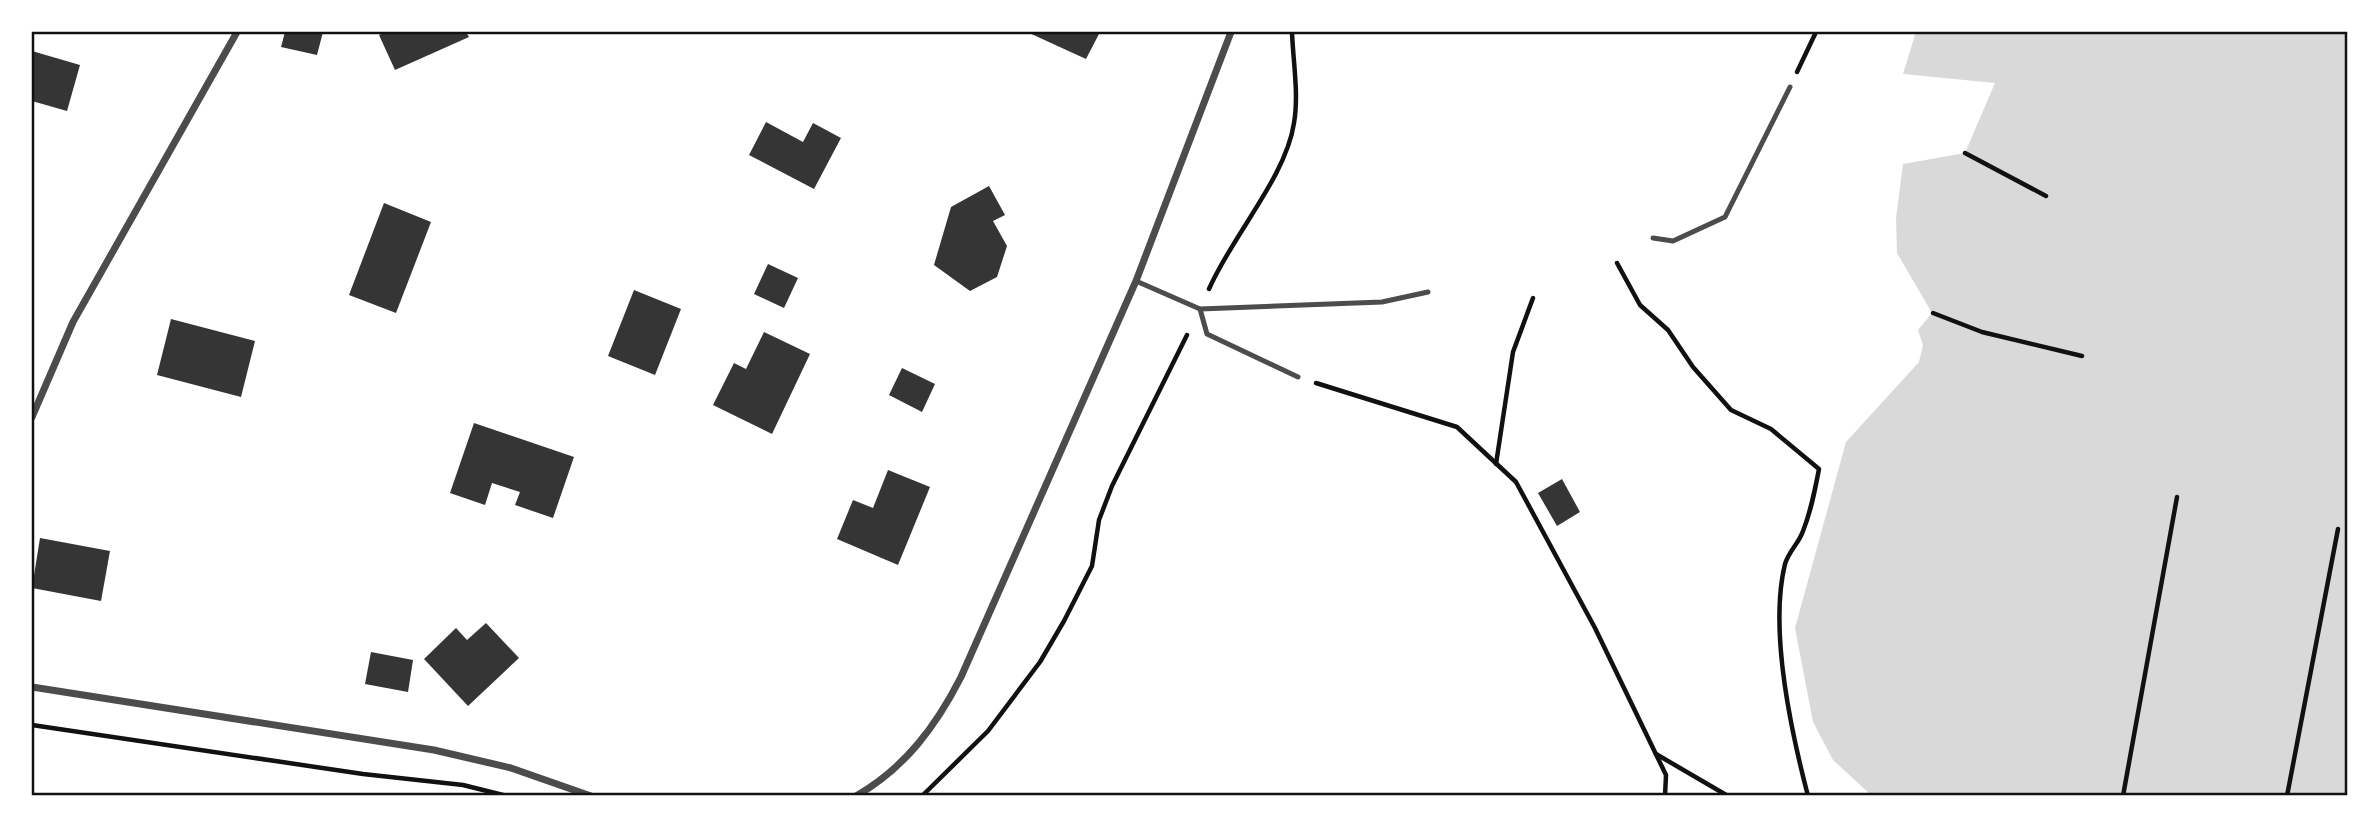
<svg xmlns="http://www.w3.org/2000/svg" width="2379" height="827" font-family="'Roboto Serif',serif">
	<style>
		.water { fill: #d9d9d9 }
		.building { fill: #353535 }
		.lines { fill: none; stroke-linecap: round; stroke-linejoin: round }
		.path { stroke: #111; stroke-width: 4.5 }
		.service { stroke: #4c4c4c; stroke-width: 5 }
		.minor { stroke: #4c4c4c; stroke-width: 7 }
		.neatline { fill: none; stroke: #111; stroke-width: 2.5 }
	</style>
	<rect width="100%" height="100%" fill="#fff"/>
	<polygon class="water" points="1913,32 2347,32 2347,795 1871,795 1833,760 1813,722 1795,628 1846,442 1919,362 1923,345 1918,330 1932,313 1897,253 1896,218 1903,164 1965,153 1995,83 1903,74 1915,35"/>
	<g class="building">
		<polygon points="285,32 323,32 317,55 281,47"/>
		<polygon points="385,32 466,32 469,37 395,70 379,35"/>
		<polygon points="1027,32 1100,32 1086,59"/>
		<polygon points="32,51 80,65 67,111 32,101"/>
		<polygon points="766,122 803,142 813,123 841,138 814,189 749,155"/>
		<polygon points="989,186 1005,215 993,221 1007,246 997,277 970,291 934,265 951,207"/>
		<polygon points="384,203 431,222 396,313 349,295"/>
		<polygon points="768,264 798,278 784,308 754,294"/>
		<polygon points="634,290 681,309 655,375 608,356"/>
		<polygon points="171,319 255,341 241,397 157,375"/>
		<polygon points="764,332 810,354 772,434 713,405 734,363 746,369"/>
		<polygon points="902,368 935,384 922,412 889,395"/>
		<polygon points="474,423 574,457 553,518 515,505 520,492 492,483 485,505 450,493"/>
		<polygon points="888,470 930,487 898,565 837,539 853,500 873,508"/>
		<polygon points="1562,479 1580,512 1557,526 1538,493"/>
		<polygon points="40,538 110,551 101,601 32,588"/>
		<polygon points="486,623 519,658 468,706 424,659 456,628 467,640"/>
		<polygon points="371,652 413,660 408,692 365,684"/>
	</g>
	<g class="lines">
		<g class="path">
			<polyline points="1797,72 1816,32"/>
			<polyline points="1965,153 2046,196"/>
			<path d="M1617 263 1640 305 1668 330 1693 367 1731 410 1771 429 1819 469C1815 490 1811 511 1803 531 1799 543 1789 551 1785 564 1769 629 1791 731 1808 796"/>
			<path d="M1209 289C1232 236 1286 177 1294 123 1299 94 1293 61 1292 32"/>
			<polyline points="1933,313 1982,332 2082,356"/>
			<polyline points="1316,383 1457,427 1516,482 1595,628 1666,775 1665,796"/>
			<polyline points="1496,464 1513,352 1533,298"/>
			<polyline points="32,725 363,774 463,785 507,796"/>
			<polyline points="1656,754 1728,796"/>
			<polyline points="922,796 988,731 1040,662 1064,621 1092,566 1099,520 1112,486 1187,335"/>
			<polyline points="2123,796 2177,497"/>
			<polyline points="2287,796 2338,529"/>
		</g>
		<g class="service">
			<polyline points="1653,238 1673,241 1725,217 1790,87"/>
			<polyline points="1136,281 1200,309 1207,334 1298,377"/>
			<polyline points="1200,309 1382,302 1428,292"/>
		</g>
		<g class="minor">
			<polyline points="32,417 73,322 237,32"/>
			<polyline points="32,687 434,750 511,768 591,796"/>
			<path d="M856 796C905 768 936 726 961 677L1136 281 1231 32"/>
		</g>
	</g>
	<rect width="2379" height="827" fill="none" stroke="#ffffff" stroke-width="66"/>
	<rect x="33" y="33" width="2313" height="761" class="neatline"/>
</svg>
